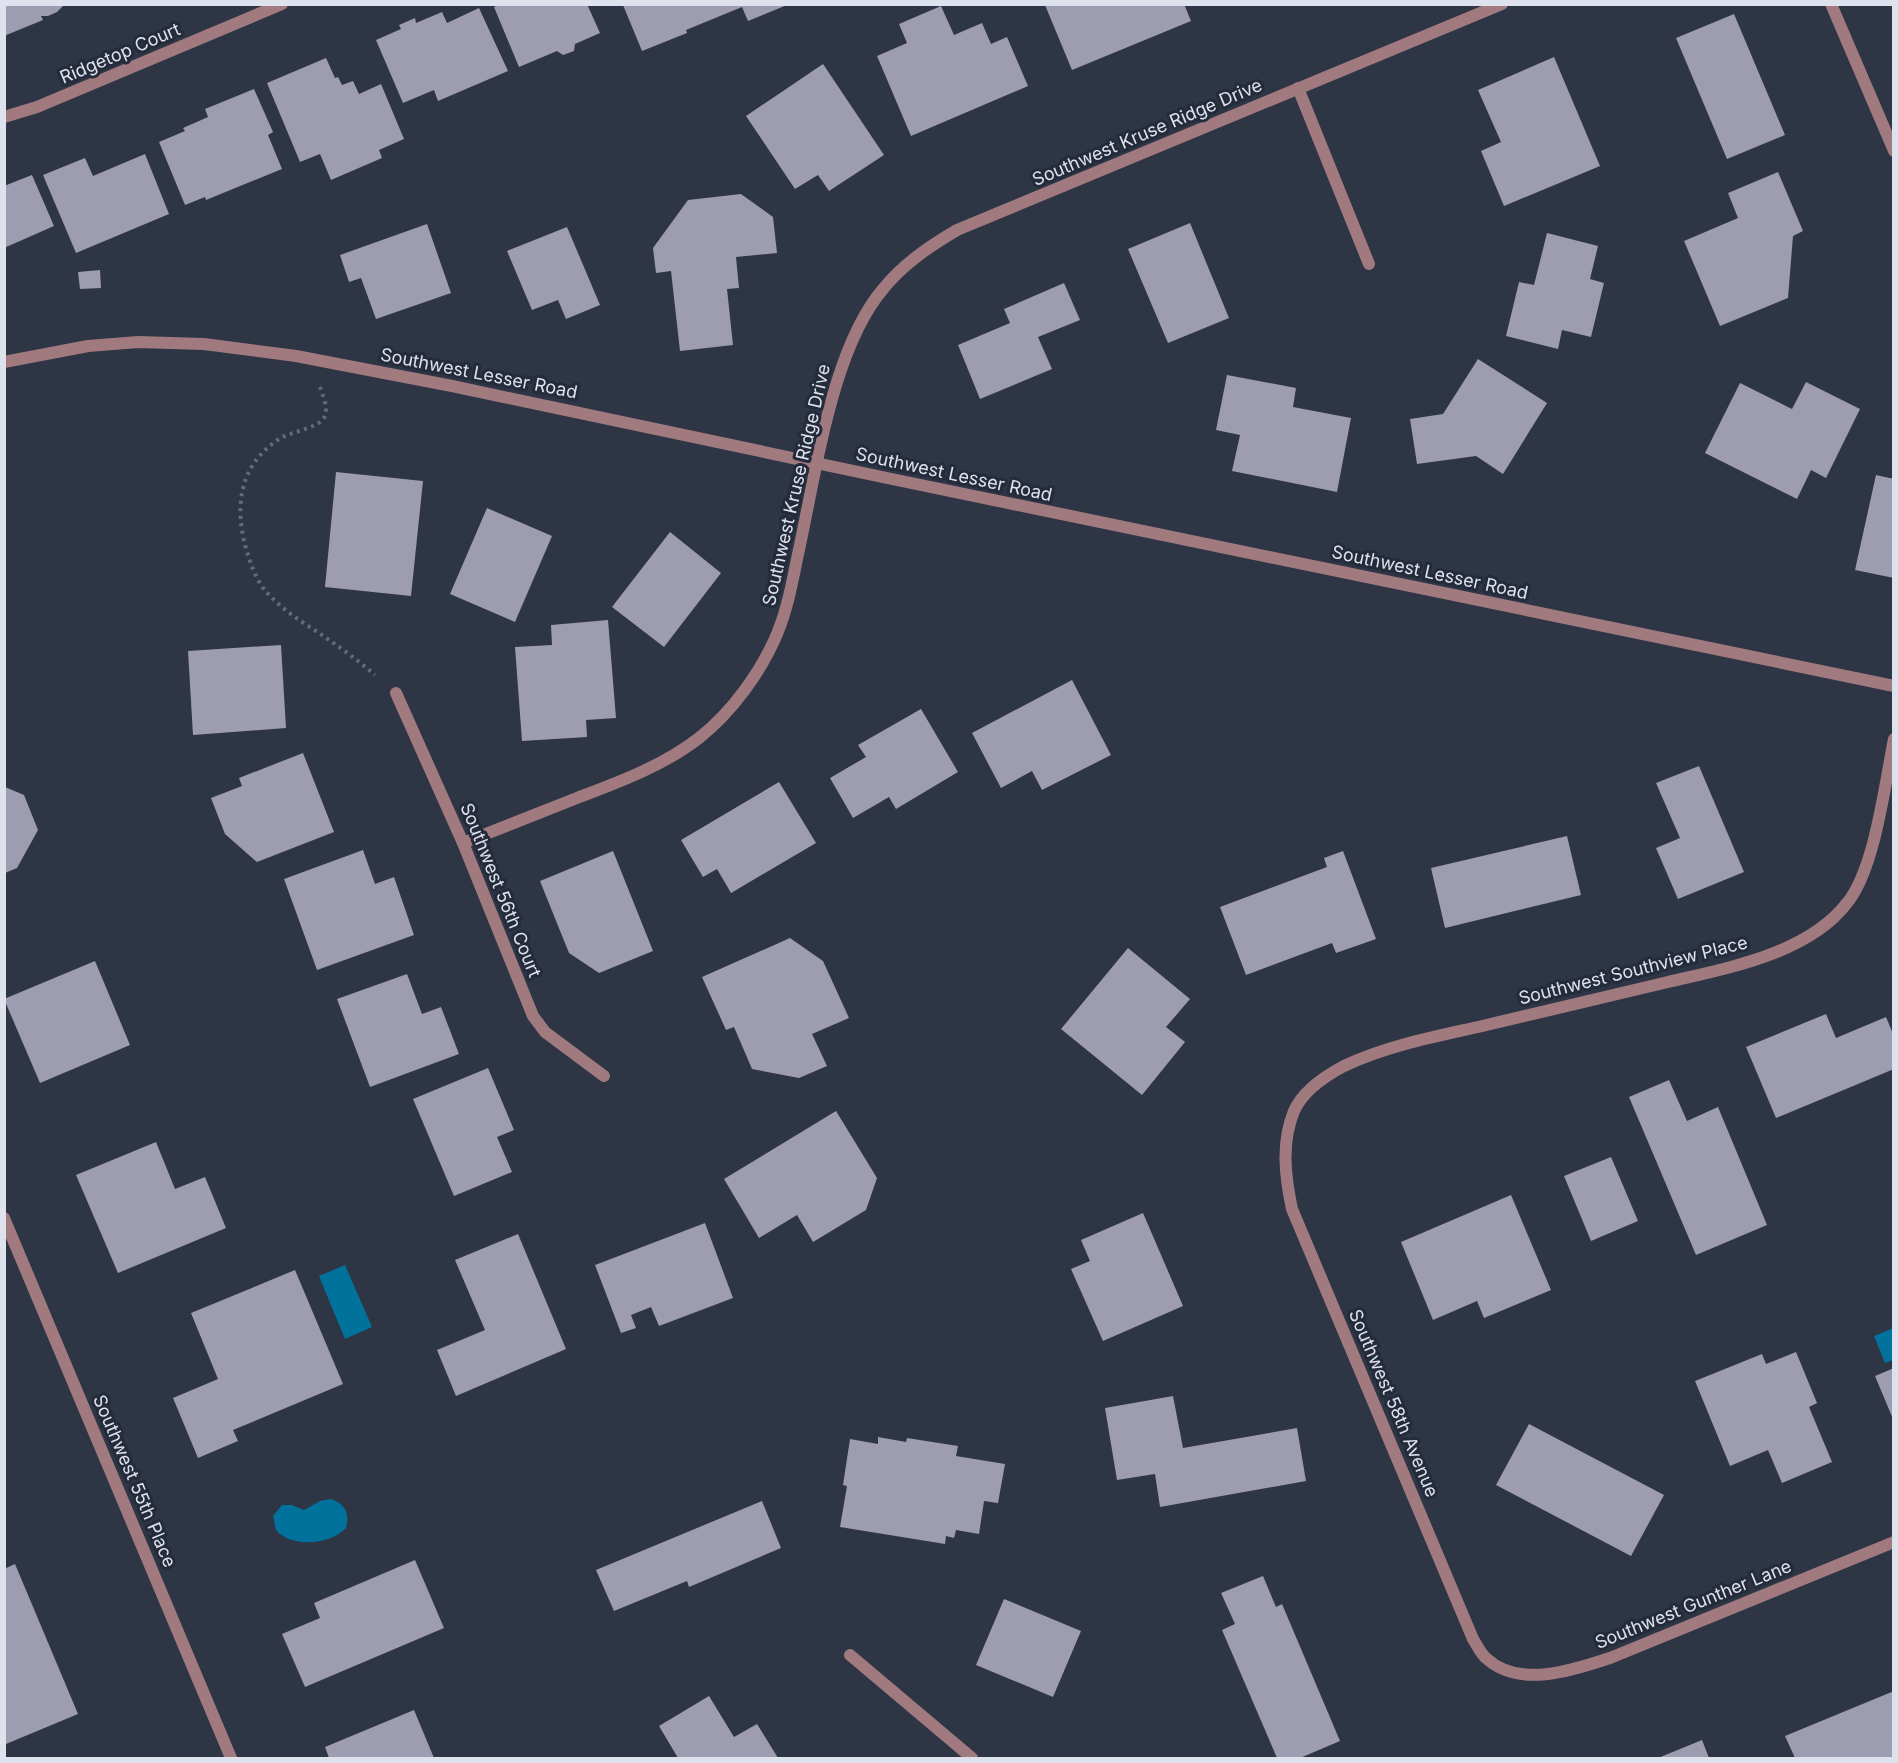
<svg xmlns="http://www.w3.org/2000/svg" width="1898" height="1763" font-family="Inter,sans-serif">
	<style>
		.water { fill: #01729c }
		.building { fill: #9e9cb1 }
		.lines { fill: none; stroke-linecap: round; stroke-linejoin: round }
		.path { stroke: #636a78; stroke-width: 4; stroke-dasharray: 3 4.5; stroke-linecap: butt }
		.minor { stroke: #a17a7f; stroke-width: 12 }
		.tertiary { stroke: #a17a7f; stroke-width: 12 }
		.labels { text-anchor: middle; dominant-baseline: central; stroke-width: 6; stroke-linejoin: round; paint-order: stroke }
		.street-label { font-size: 18px; fill: #dde2ec; stroke: #242b3b }
	</style>
	<rect width="100%" height="100%" fill="#2e3545"/>
	<g class="water">
		<polygon points="345,1265 372,1327 345,1339 319,1276"/>
		<polygon points="1893,1328 1893,1360 1885,1363 1874,1336"/>
		<path d="M331 1499C345 1504 350 1513 346 1528 331 1545 291 1548 276 1530L273 1516 282 1505H292L304 1510 320 1501Z"/>
	</g>
	<g class="building">
		<polygon points="4,4 65,4 57,12 48,16 41,16 43,20 4,36"/>
		<polygon points="501,4 587,4 600,33 575,44 574,51 563,55 557,51 519,67 494,7"/>
		<polygon points="1047,4 1184,4 1191,21 1072,70 1045,5"/>
		<polygon points="623,5 787,5 748,21 742,7 686,30 687,33 642,51"/>
		<polygon points="941,6 954,35 982,23 991,44 1007,37 1028,86 911,136 877,56 907,43 899,24"/>
		<polygon points="479,8 508,71 438,101 434,90 403,103 376,40 401,29 399,25 415,18 416,23 442,12 447,23"/>
		<polygon points="1734,14 1785,135 1727,159 1676,38"/>
		<polygon points="1554,57 1600,166 1504,206 1481,151 1501,142 1478,90"/>
		<polygon points="326,58 335,78 338,77 342,85 353,81 359,94 381,84 404,139 379,150 382,158 331,180 320,154 300,162 267,83"/>
		<polygon points="823,64 884,155 829,191 818,175 795,189 746,116"/>
		<polygon points="254,89 273,132 268,135 282,169 206,200 205,197 185,205 159,142 185,131 183,128 208,117 205,109"/>
		<polygon points="145,154 169,214 76,253 43,175 85,158 93,176"/>
		<polygon points="1778,172 1803,231 1793,236 1788,298 1720,326 1684,241 1738,218 1728,193"/>
		<polygon points="32,175 54,226 4,248 4,186"/>
		<polygon points="741,194 773,217 777,253 736,257 739,288 727,289 733,345 680,351 671,271 656,273 653,248 688,200"/>
		<polygon points="1190,223 1229,318 1168,343 1128,249"/>
		<polygon points="427,224 451,293 376,319 361,278 349,282 340,255"/>
		<polygon points="567,227 600,305 566,319 558,300 532,310 507,251"/>
		<polygon points="1547,233 1598,246 1590,279 1604,283 1591,337 1562,330 1558,349 1506,336 1519,282 1534,285"/>
		<polygon points="100,270 101,288 80,289 78,272"/>
		<polygon points="1064,283 1080,320 1038,337 1052,369 980,399 958,345 1010,323 1004,309"/>
		<polygon points="1478,359 1547,403 1503,474 1476,456 1417,464 1410,419 1443,414"/>
		<polygon points="1227,375 1296,388 1293,407 1351,418 1337,492 1232,471 1240,435 1216,430"/>
		<polygon points="1806,382 1860,409 1826,478 1811,470 1797,499 1705,453 1740,383 1792,409"/>
		<polygon points="336,472 423,481 411,596 325,587"/>
		<polygon points="1876,475 1894,479 1894,578 1855,570"/>
		<polygon points="487,508 552,536 515,622 450,594"/>
		<polygon points="670,532 721,573 664,647 612,607"/>
		<polygon points="608,620 616,718 586,720 587,737 522,741 515,647 552,645 551,625"/>
		<polygon points="281,645 286,728 193,735 188,651"/>
		<polygon points="1072,680 1111,755 1042,790 1032,771 1001,788 972,733"/>
		<polygon points="921,709 958,772 896,809 889,797 853,818 830,778 866,757 858,745"/>
		<polygon points="303,753 334,832 257,862 225,834 211,798 242,786 239,778"/>
		<polygon points="1699,766 1744,872 1678,899 1656,848 1680,838 1656,783"/>
		<polygon points="779,782 816,843 731,893 717,869 703,877 681,840"/>
		<polygon points="5,787 24,795 38,830 17,868 5,873"/>
		<polygon points="1567,836 1581,895 1445,928 1431,868"/>
		<polygon points="363,850 375,884 394,877 414,935 317,970 284,879"/>
		<polygon points="613,851 653,951 599,973 569,953 540,881"/>
		<polygon points="1343,851 1376,939 1336,953 1332,943 1246,975 1220,907 1327,867 1324,858"/>
		<polygon points="790,938 823,961 849,1018 812,1034 827,1066 799,1078 752,1069 734,1027 726,1030 702,977"/>
		<polygon points="1128,948 1190,999 1166,1027 1185,1042 1142,1095 1061,1029"/>
		<polygon points="95,961 130,1045 40,1083 4,999"/>
		<polygon points="407,974 422,1014 441,1007 459,1054 370,1087 337,999"/>
		<polygon points="1826,1014 1836,1038 1886,1017 1894,1036 1894,1069 1776,1118 1746,1047"/>
		<polygon points="488,1068 514,1130 497,1137 512,1172 454,1196 413,1099"/>
		<polygon points="1669,1080 1687,1121 1718,1107 1767,1225 1696,1255 1629,1097"/>
		<polygon points="836,1111 877,1178 866,1210 813,1242 797,1215 759,1238 724,1179"/>
		<polygon points="156,1142 175,1189 205,1177 226,1228 118,1273 76,1175"/>
		<polygon points="1611,1157 1638,1221 1591,1241 1564,1176"/>
		<polygon points="1511,1195 1551,1290 1484,1318 1477,1301 1433,1320 1401,1242"/>
		<polygon points="1143,1213 1183,1306 1103,1341 1071,1269 1090,1261 1081,1240"/>
		<polygon points="705,1223 733,1298 659,1326 651,1307 631,1315 636,1328 621,1333 595,1265"/>
		<polygon points="518,1234 566,1349 456,1396 437,1350 485,1330 455,1260"/>
		<polygon points="295,1270 343,1384 233,1430 238,1441 198,1458 173,1398 218,1379 191,1313"/>
		<polygon points="1796,1352 1817,1403 1809,1407 1832,1462 1782,1483 1768,1450 1730,1466 1695,1381 1762,1354 1766,1364"/>
		<polygon points="1894,1368 1894,1419 1893,1419 1875,1376"/>
		<polygon points="1173,1396 1183,1448 1297,1428 1306,1481 1160,1507 1155,1474 1117,1480 1105,1408"/>
		<polygon points="1529,1424 1664,1495 1631,1556 1496,1485"/>
		<polygon points="878,1437 906,1442 907,1438 958,1446 956,1456 1005,1464 998,1503 984,1501 979,1534 956,1530 954,1538 946,1536 945,1544 840,1527 847,1486 843,1485 850,1439 878,1444"/>
		<polygon points="762,1501 781,1548 689,1587 687,1581 614,1611 596,1570"/>
		<polygon points="415,1560 444,1628 305,1687 282,1634 320,1618 314,1603"/>
		<polygon points="15,1564 78,1714 6,1744 4,1569"/>
		<polygon points="1263,1576 1276,1607 1282,1604 1340,1741 1300,1758 1277,1758 1222,1630 1235,1624 1221,1593"/>
		<polygon points="1004,1599 1081,1631 1053,1697 976,1665"/>
		<polygon points="1894,1691 1894,1758 1795,1758 1785,1736"/>
		<polygon points="709,1696 734,1737 757,1724 778,1758 678,1758 659,1726"/>
		<polygon points="414,1710 434,1758 329,1758 325,1747"/>
		<polygon points="1702,1740 1709,1758 1658,1758"/>
	</g>
	<g class="lines">
		<path class="path" d="M320 387C323 396 329 409 324 418 318 428 290 432 279 439 238 466 234 509 247 552 251 565 256 579 264 589 280 609 304 623 325 637 342 649 359 661 375 675"/>
		<g class="minor">
			<polyline points="1831,4 1894,151"/>
			<polyline points="1298,88 1369,264"/>
			<polyline points="4,117 37,107 282,4"/>
			<polyline points="396,693 463,843 533,1016 545,1032 604,1076"/>
			<path d="M1894 739C1885 783 1875 869 1847 903 1808 954 1727 968 1668 982 1605 997 1542 1012 1478 1027 1433 1037 1386 1046 1344 1066 1325 1076 1303 1091 1294 1111 1281 1143 1285 1176 1292 1209L1473 1639C1477 1645 1481 1654 1486 1658 1519 1689 1574 1670 1610 1658L1894 1542"/>
			<path d="M463 843C501 828 539 813 577 798 619 782 663 766 699 738 732 712 761 672 777 634 787 610 792 584 797 559 810 500 819 440 837 382 847 350 861 315 883 289 903 264 930 246 957 230L1502 4"/>
			<polyline points="4,1218 231,1758"/>
			<polyline points="850,1655 972,1758"/>
		</g>
		<polyline class="tertiary" points="4,362 88,346 138,342 204,344 296,356 452,386 887,478 1894,686"/>
	</g>
	<g class="labels">
		<g class="street-label">
			<text transform="translate(120 53) rotate(-23)">Ridgetop Court</text>
			<text transform="translate(1147 132) rotate(-23)">Southwest Kruse Ridge Drive</text>
			<text transform="translate(479 373) rotate(11)">Southwest Lesser Road</text>
			<text transform="translate(954 474) rotate(12)">Southwest Lesser Road</text>
			<text transform="translate(796 485) rotate(-77)">Southwest Kruse Ridge Drive</text>
			<text transform="translate(1430 572) rotate(12)">Southwest Lesser Road</text>
			<text transform="translate(501 890) rotate(68)">Southwest 56th Court</text>
			<text transform="translate(1633 970) rotate(-14)">Southwest Southview Place</text>
			<text transform="translate(1394 1403) rotate(67)">Southwest 58th Avenue</text>
			<text transform="translate(135 1481) rotate(67)">Southwest 55th Place</text>
			<text transform="translate(1693 1604) rotate(-22)">Southwest Gunther Lane</text>
		</g>
	</g>
	<rect width="1898" height="1763" fill="none" stroke="#dde2ec" stroke-width="12"/>
</svg>
